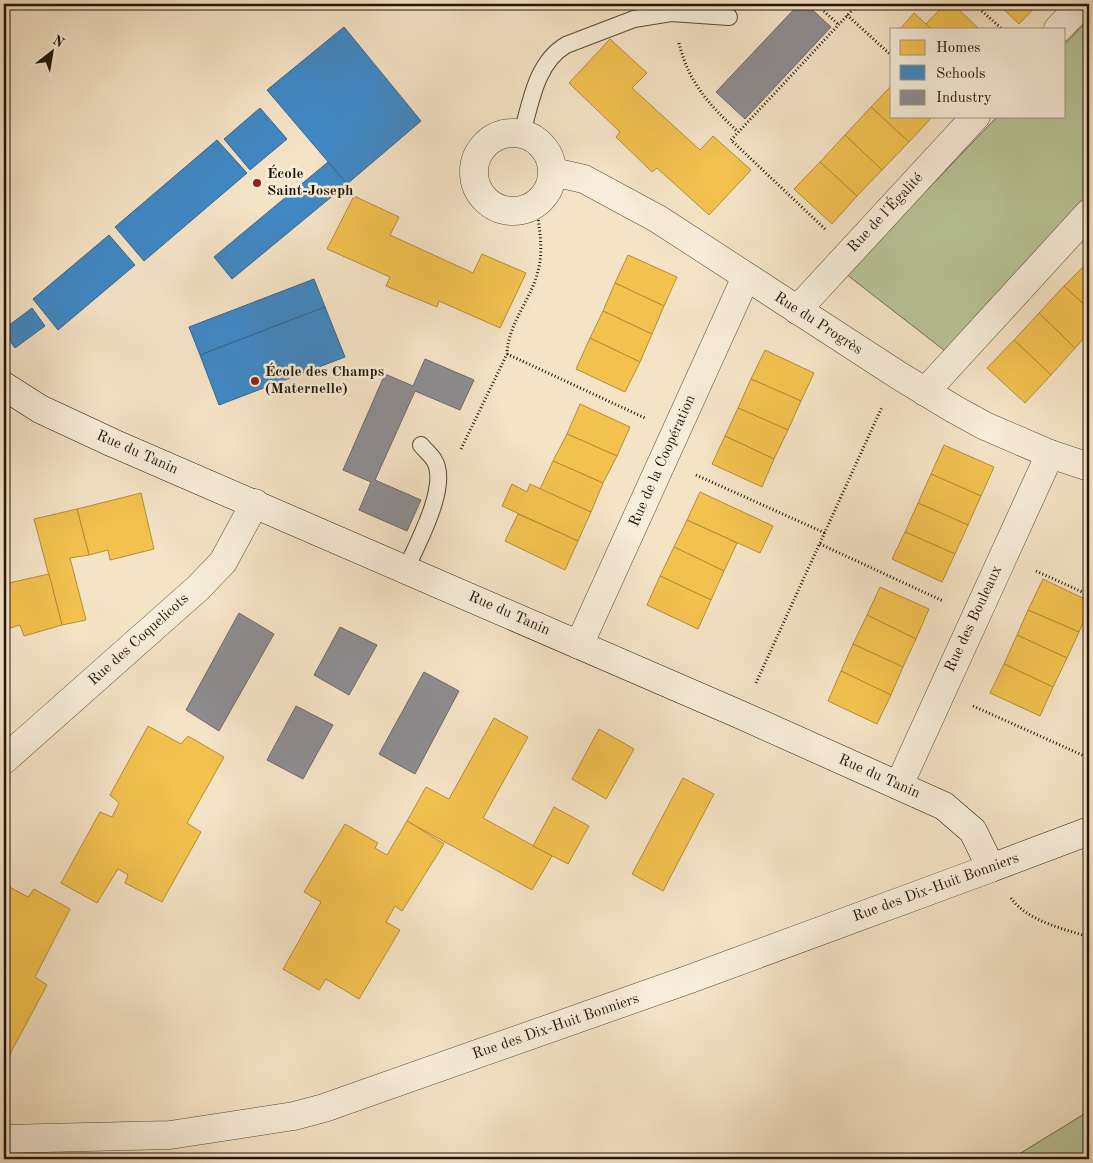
<svg xmlns="http://www.w3.org/2000/svg" width="1093" height="1163" font-family="'Old Standard TT',serif">
	<style>
		.green { fill: #b8c498; stroke: #6d6c4f }
		.homes { fill: #f2c14e; stroke: #b48d38 }
		.schools { fill: #3f88c5; stroke: #36668c }
		.industry { fill: #8d8d92; stroke: #6d6968 }
		.lines { fill: none; stroke-linecap: round; stroke-linejoin: round }
		.lane-casing { stroke: #574836; stroke-width: 18 }
		.street-casing { stroke: #574836; stroke-width: 29 }
		.secondary-casing { stroke: #221506; stroke-width: 29 }
		.path { stroke: #221506; stroke-width: 3; stroke-dasharray: 1 2.5; stroke-linecap: butt }
		.lane { stroke: #f8edda; stroke-width: 16 }
		.street { stroke: #f8edda; stroke-width: 28 }
		.secondary { stroke: #f8edda; stroke-width: 28 }
		.poi-dot { fill: #8f2418; stroke: #f8edda; stroke-width: 2 }
		.labels { text-anchor: middle; dominant-baseline: central; stroke-width: 5; stroke-linejoin: round; paint-order: stroke }
		.poi-label { font-size: 15px; font-weight: bold; fill: #221506; stroke: #f8edda; text-anchor: start }
		.street-label { font-size: 15px; fill: #221506; stroke: #f8edda }
	</style>
	<rect width="100%" height="100%" fill="#f5e3c6"/>
	<filter id="stains"><feTurbulence type="fractalNoise" baseFrequency=".004" numOctaves="4"/><feColorMatrix values="0 0 0 0 .2 0 0 0 0 .09 0 0 0 0 .02 0 0 0 .5 -.17"/></filter>
	<radialGradient id="worn" r=".72"><stop offset=".6" stop-color="#630" stop-opacity="0"/><stop offset="1" stop-color="#630" stop-opacity=".3"/></radialGradient>
	<g class="green">
		<polygon points="1086,22 1089,25 1089,196 945,351 846,274 998,116 1064,116 1064,45"/>
		<polygon points="1089,1111 1089,1159 1011,1159"/>
	</g>
	<g class="homes">
		<polygon points="945,4 953,4 979,29 931,29 926,24"/>
		<polygon points="998,4 1038,4 1019,24"/>
		<polygon points="914,13 926,24 931,29 900,29"/>
		<polygon points="610,39 647,73 632,88 700,150 713,136 751,170 709,215 657,168 652,172 616,137 620,132 569,83"/>
		<polygon points="892,85 892,116 933,116 909,142 871,107"/>
		<polygon points="871,107 909,142 882,170 845,135"/>
		<polygon points="845,135 882,170 857,196 820,162"/>
		<polygon points="820,162 857,196 832,224 794,189"/>
		<polygon points="354,196 399,217 390,235 473,273 482,254 526,273 500,328 439,301 437,307 386,286 390,277 327,249"/>
		<polygon points="628,255 677,277 664,306 615,283"/>
		<polygon points="1089,261 1089,309 1064,286"/>
		<polygon points="615,283 664,306 652,334 603,311"/>
		<polygon points="1064,286 1089,309 1089,333 1075,348 1039,313"/>
		<polygon points="603,311 652,334 640,362 590,338"/>
		<polygon points="1039,313 1075,348 1051,375 1014,340"/>
		<polygon points="590,338 640,362 625,392 576,369"/>
		<polygon points="1014,340 1051,375 1025,403 987,368"/>
		<polygon points="765,350 814,373 801,401 751,379"/>
		<polygon points="751,379 801,401 788,430 738,408"/>
		<polygon points="580,404 630,427 617,456 567,434"/>
		<polygon points="738,408 788,430 774,459 725,436"/>
		<polygon points="567,434 617,456 603,483 553,461"/>
		<polygon points="725,436 774,459 762,487 712,464"/>
		<polygon points="944,445 994,467 981,496 931,474"/>
		<polygon points="553,461 603,483 591,512 540,489"/>
		<polygon points="931,474 981,496 968,525 918,503"/>
		<polygon points="512,484 527,492 530,484 591,512 578,541 502,506"/>
		<polygon points="700,492 773,526 760,553 687,520"/>
		<polygon points="141,493 154,549 110,560 108,550 89,555 77,509"/>
		<polygon points="918,503 968,525 955,554 905,532"/>
		<polygon points="77,509 89,555 70,558 86,620 62,625 34,519"/>
		<polygon points="518,514 578,541 565,570 505,541"/>
		<polygon points="687,520 737,543 724,571 674,547"/>
		<polygon points="905,532 955,554 942,582 892,559"/>
		<polygon points="674,547 724,571 711,600 660,576"/>
		<polygon points="49,574 62,625 24,636 20,625 4,630 4,584"/>
		<polygon points="660,576 711,600 698,629 647,605"/>
		<polygon points="1043,579 1089,601 1089,609 1079,632 1028,610"/>
		<polygon points="880,587 929,609 916,639 867,615"/>
		<polygon points="1028,610 1079,632 1067,658 1017,635"/>
		<polygon points="867,615 916,639 903,667 853,644"/>
		<polygon points="1017,635 1067,658 1053,687 1004,664"/>
		<polygon points="853,644 903,667 891,695 841,671"/>
		<polygon points="1004,664 1053,687 1040,716 990,693"/>
		<polygon points="841,671 891,695 877,724 828,701"/>
		<polygon points="494,718 528,737 483,818 552,856 532,890 407,821 426,787 449,799"/>
		<polygon points="148,726 181,744 188,736 224,757 187,823 201,832 162,902 125,883 128,875 118,869 97,903 61,883 100,812 112,817 119,803 110,795"/>
		<polygon points="599,729 634,749 606,799 572,779"/>
		<polygon points="683,778 714,794 663,891 632,874"/>
		<polygon points="554,807 589,826 568,864 533,846"/>
		<polygon points="407,821 444,844 402,911 395,906 386,922 400,930 359,999 326,979 319,990 283,969 321,902 304,892 345,824 378,843 375,848 387,855"/>
		<polygon points="4,884 28,897 34,889 70,909 35,977 47,985 9,1056 4,1053"/>
	</g>
	<g class="schools">
		<polygon points="344,27 421,121 347,184 267,90"/>
		<polygon points="260,108 287,139 250,170 224,139"/>
		<polygon points="217,140 247,173 144,261 115,227"/>
		<polygon points="328,162 347,184 232,279 214,257"/>
		<polygon points="109,235 135,265 58,330 33,299"/>
		<polygon points="314,279 325,307 200,355 189,327"/>
		<polygon points="325,307 345,357 219,405 200,355"/>
		<polygon points="32,308 45,326 15,348 4,333 4,329"/>
	</g>
	<g class="industry">
		<polygon points="799,4 806,4 831,27 745,119 716,92"/>
		<polygon points="425,359 474,380 460,410 415,391 375,480 421,500 407,531 359,510 371,482 343,470 385,374 413,386"/>
		<polygon points="239,613 274,634 219,731 186,710"/>
		<polygon points="340,627 377,645 349,695 314,675"/>
		<polygon points="424,672 459,691 415,774 379,754"/>
		<polygon points="296,706 333,725 303,779 267,760"/>
	</g>
	<g class="lines">
		<defs>
			<g id="lane">
				<path d="M522 133C531 102 536 63 566 45L634 19 671 13 729 17"/>
				<path d="M406 569C417 544 450 485 434 460 431 455 425 450 421 445"/>
			</g>
			<g id="street">
				<polyline points="1058,29 1082,4"/>
				<circle cx="513" cy="172" r="39"/>
				<polyline points="553,172 584,179 658,219 898,375 954,409 985,426 1050,454 1089,467"/>
				<polyline points="797,310 976,116"/>
				<polyline points="925,392 1089,213"/>
				<polyline points="579,645 746,277"/>
				<polyline points="4,760 198,588 223,562 255,503"/>
				<polyline points="899,785 1050,454"/>
				<polyline points="4,1139 170,1135 294,1116 324,1108 690,979 991,868"/>
			</g>
			<polyline id="secondary" points="4,386 40,409 113,443 741,715 944,806 973,831 991,868 1089,831"/>
		</defs>
		<use href="#lane" class="lane-casing"/>
		<use href="#street" class="street-casing"/>
		<use href="#secondary" class="secondary-casing"/>
		<g class="path">
			<polyline points="816,4 839,25"/>
			<polyline points="974,4 1002,29"/>
			<polyline points="847,15 892,56"/>
			<path d="M679 43C689 84 709 104 738 132"/>
			<polyline points="825,229 731,140 858,4"/>
			<polyline points="507,354 645,418"/>
			<path d="M461 449 507 354C508 323 531 300 538 271 544 250 539 226 536 205"/>
			<polyline points="696,475 825,533"/>
			<polyline points="820,544 943,601"/>
			<polyline points="1036,571 1089,595"/>
			<polyline points="756,683 882,407"/>
			<polyline points="973,706 1089,758"/>
			<path d="M1011 898C1027 921 1064 929 1089 937"/>
		</g>
		<use href="#lane" class="lane"/>
		<use href="#street" class="street"/>
		<use href="#secondary" class="secondary"/>
	</g>
	<g class="poi-dot">
		<circle cx="257" cy="183" r="5"/>
		<circle cx="255" cy="381" r="5"/>
	</g>
	<g class="labels">
		<g class="poi-label">
			<text x="267" y="174">École<tspan x="267" dy="17">Saint-Joseph</tspan></text>
			<text x="265" y="372">École des Champs<tspan x="265" dy="17">(Maternelle)</tspan></text>
		</g>
		<g class="street-label">
			<text transform="translate(886 213) rotate(-47)">Rue de l'Égalité</text>
			<text transform="translate(818 324) rotate(33)">Rue du Progrès</text>
			<text transform="translate(137 453) rotate(24)">Rue du Tanin</text>
			<text transform="translate(663 461) rotate(-66)">Rue de la Coopération</text>
			<text transform="translate(509 614) rotate(24)">Rue du Tanin</text>
			<text transform="translate(974 619) rotate(-65)">Rue des Bouleaux</text>
			<text transform="translate(139 640) rotate(-42)">Rue des Coquelicots</text>
			<text transform="translate(879 777) rotate(24)">Rue du Tanin</text>
			<text transform="translate(936 888) rotate(-20)">Rue des Dix-Huit Bonniers</text>
			<text transform="translate(556 1027) rotate(-19)">Rue des Dix-Huit Bonniers</text>
		</g>
	</g>
	<rect width="1093" height="1163" fill="none" stroke="#f5e3c6" stroke-width="20"/>
	<rect x="5" y="5" width="1083" height="1153" fill="none" stroke="#221506" stroke-width="2.5"/>
	<rect x="10" y="10" width="1073" height="1143" fill="none" stroke="#221506"/>
	<rect x="890" y="28" width="175" height="90" fill="#f8edda" stroke="#a29785"/>
	<rect x="900" y="40" width="25" height="15" fill="#f2c14e" stroke="#a29785"/>
	<text x="936" y="52" font-size="15" fill="#221506">Homes</text>
	<rect x="900" y="65" width="25" height="15" fill="#3f88c5" stroke="#a29785"/>
	<text x="936" y="78" font-size="15" fill="#221506">Schools</text>
	<rect x="900" y="90" width="25" height="15" fill="#8d8d92" stroke="#a29785"/>
	<text x="936" y="102" font-size="15" fill="#221506">Industry</text>
	<g transform="translate(52 52) rotate(31)" stroke="#f8edda" stroke-width="4" paint-order="stroke">
	<path d="M0-4L9 19L0 12L-9 19Z" fill="#221506"/>
	<text y="-8" font-size="14" font-weight="bold" text-anchor="middle" fill="#221506">N</text>
	</g>
	<rect width="100%" height="100%" filter="url(#stains)"/>
	<rect width="100%" height="100%" fill="url(#worn)"/>
</svg>
